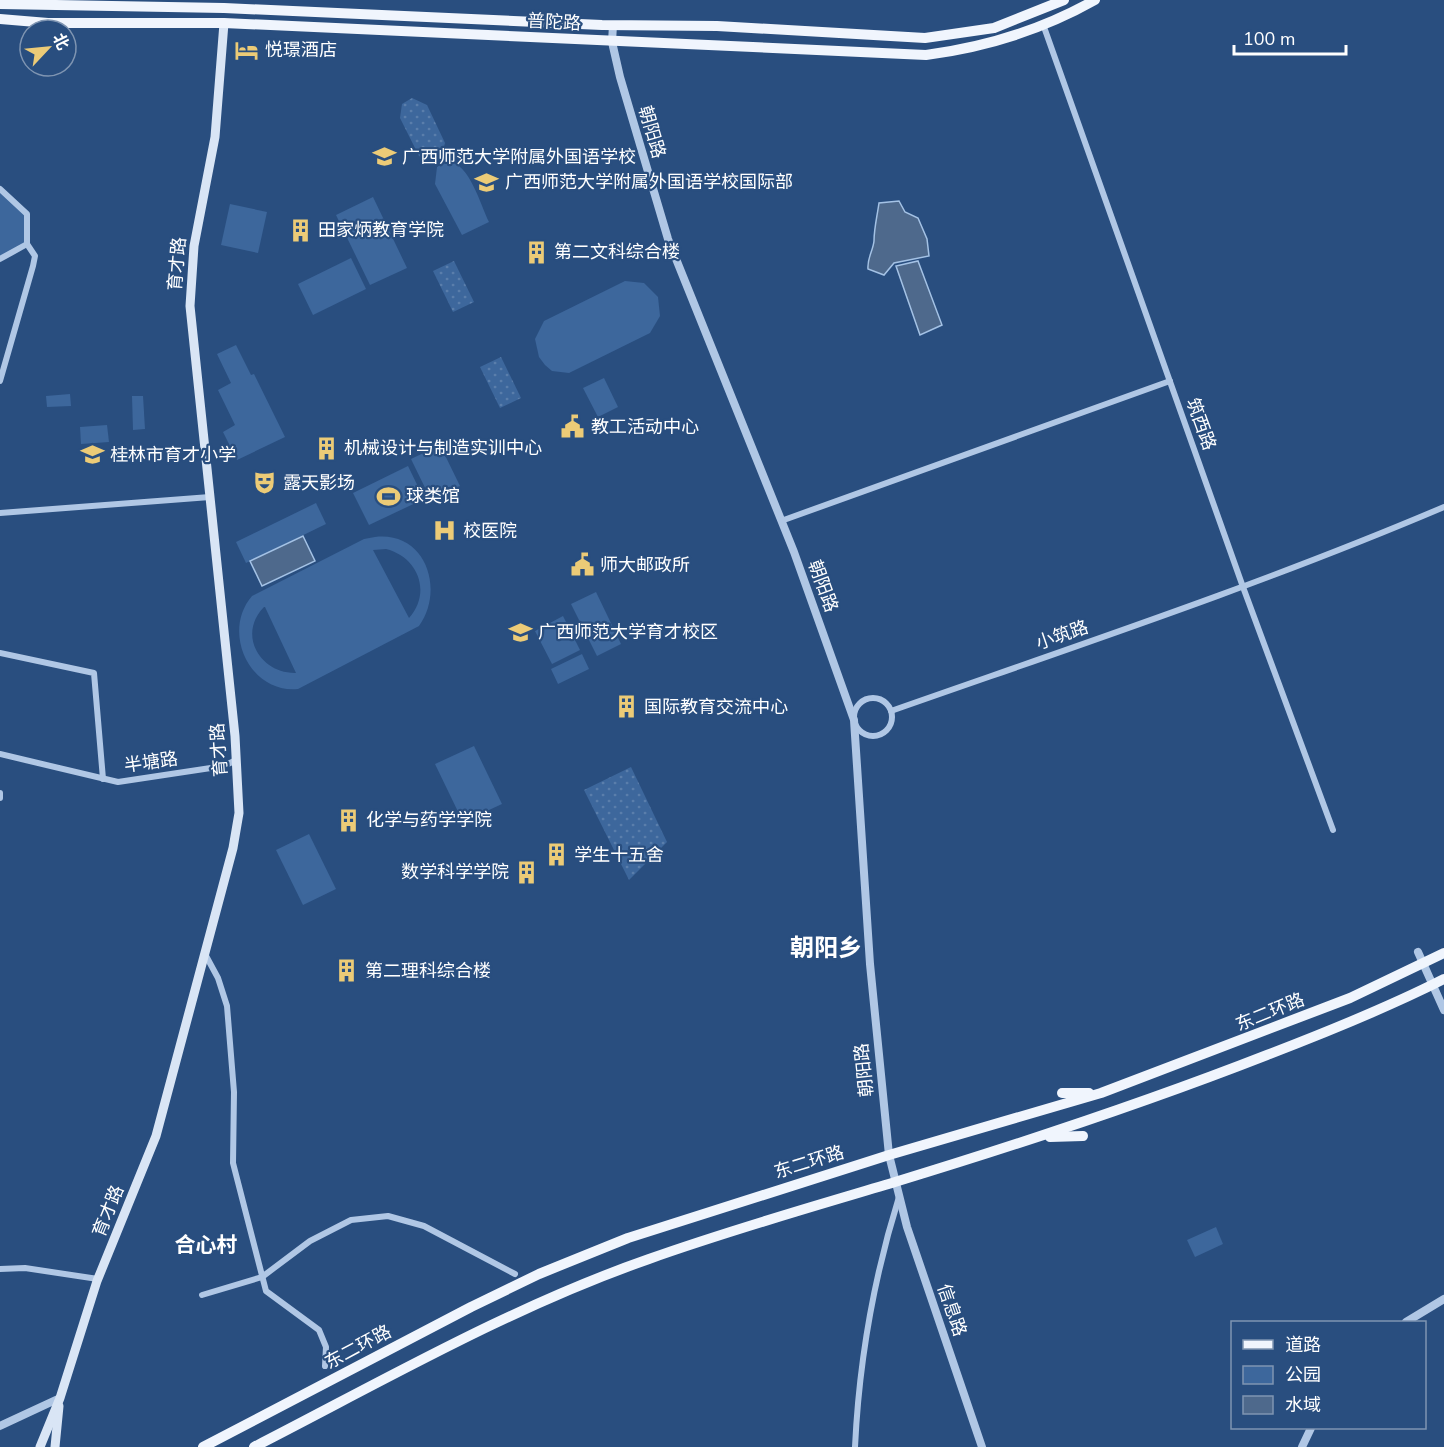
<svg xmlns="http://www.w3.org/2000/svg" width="1444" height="1447" font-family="'Nunito Sans','Noto Sans SC',sans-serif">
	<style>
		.grass { fill: url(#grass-dots) }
		.green { fill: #3d679c; fill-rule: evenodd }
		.water { fill: #4e698c; stroke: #a4c2e5; stroke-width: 1.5 }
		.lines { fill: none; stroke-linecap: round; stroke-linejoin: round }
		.minor { stroke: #b0c7e5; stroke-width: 6 }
		.tertiary { stroke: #b0c7e5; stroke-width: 8 }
		.secondary { stroke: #d9e5f5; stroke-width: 9 }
		.primary { stroke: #f0f5fd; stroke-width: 10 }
		.labels { text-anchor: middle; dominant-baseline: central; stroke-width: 4.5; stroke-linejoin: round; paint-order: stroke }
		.street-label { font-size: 18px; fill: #fff; stroke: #294e7f }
		.poi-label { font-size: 18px; fill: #fff; stroke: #294e7f; text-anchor: start }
		.quarter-label { font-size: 21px; font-weight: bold; fill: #fff; stroke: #294e7f }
		.district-label { font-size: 24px; font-weight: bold; fill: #fff; stroke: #294e7f }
	</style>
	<defs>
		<pattern id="grass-dots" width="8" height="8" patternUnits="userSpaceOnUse" patternTransform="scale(1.5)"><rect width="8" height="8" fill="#3d679c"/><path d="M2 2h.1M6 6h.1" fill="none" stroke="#5a7eab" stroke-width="1.8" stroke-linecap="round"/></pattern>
	</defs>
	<rect width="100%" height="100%" fill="#294e7f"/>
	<g class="grass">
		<polygon points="412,98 427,105 445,143 443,150 425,159 419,156 400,118 402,104"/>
		<polygon points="454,261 474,302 453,312 433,271"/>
		<polygon points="501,357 521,398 500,408 480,367"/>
		<polygon points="631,767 667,842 629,880 584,790"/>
	</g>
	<g class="green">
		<path d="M448 161C470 164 480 204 489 222L462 235 435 184 437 167Z"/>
		<polygon points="0,189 27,214 27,244 0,259"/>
		<polygon points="373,197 407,268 370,285 336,215"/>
		<polygon points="230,204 267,212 258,253 221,245"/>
		<polygon points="351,258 366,289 313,315 298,284"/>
		<polygon points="625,281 644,283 658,297 660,316 650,333 569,373 552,371 545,365 539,357 535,339 544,321"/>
		<polygon points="236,345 251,375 254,374 285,437 237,460 223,432 235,425 218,390 231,383 217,354"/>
		<polygon points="604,378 618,407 598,417 583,388"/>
		<polygon points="70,394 71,406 47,407 46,396"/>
		<polygon points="132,396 143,396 145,429 133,430"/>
		<polygon points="107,425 109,442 81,444 80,427"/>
		<polygon points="440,445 460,486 431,500 411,459"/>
		<polygon points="408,466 424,499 369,525 353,493"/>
		<polygon points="316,503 326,524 246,563 236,542"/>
		<path d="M375 537C426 531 445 590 419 626L298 689C250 694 221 632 252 596L364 539ZM386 549C418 557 432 592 409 618L373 550ZM264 607H265L296 673C260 674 237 634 264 607Z"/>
		<polygon points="596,592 621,644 597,656 571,604"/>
		<polygon points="563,616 580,650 552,664 535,631"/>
		<polygon points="582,654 589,669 558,684 551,669"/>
		<polygon points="474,746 502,804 463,822 435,764"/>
		<polygon points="309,834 336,889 303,905 276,850"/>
		<polygon points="1216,1227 1223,1244 1195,1257 1187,1240"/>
	</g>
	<g class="water">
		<path d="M899 201 905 212 918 218 927 239 929 256 894 263 884 275 868 269C867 258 873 251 874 241 874 229 877 217 879 203Z"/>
		<polygon points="918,261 942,325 920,335 896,266"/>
		<polygon points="303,536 315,561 262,586 250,561"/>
	</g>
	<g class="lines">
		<g class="minor">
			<polyline points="1044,27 1243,587 1333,830"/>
			<polyline points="0,189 27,214 27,244 0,259"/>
			<polyline points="0,381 33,266 35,256 27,244"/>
			<polyline points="0,513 210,497"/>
			<polyline points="781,521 1170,381"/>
			<polyline points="0,653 94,673 103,779"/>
			<circle cx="873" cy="717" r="19"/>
			<path d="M891 711C1076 646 1263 584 1444 507"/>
			<polyline points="0,754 118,782 224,766 236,760"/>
			<polyline points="0,793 0,798"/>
			<polyline points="205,954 218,978 227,1006 234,1092 233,1163 266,1291 319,1330 326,1347 325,1366"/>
			<polyline points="0,1269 25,1268 98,1279"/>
			<polyline points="202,1295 262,1277 310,1241 351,1220 388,1216 424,1226 515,1274"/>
			<path d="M855 1447C859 1363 874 1277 899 1197"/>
		</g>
		<g class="tertiary">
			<polyline points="613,25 612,42 620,77 668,239 794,552 854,720 870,964 889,1155 907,1227 982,1447"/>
			<polyline points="1418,952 1444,1010"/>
			<polyline points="1406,1322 1444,1299"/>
			<polyline points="0,1426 60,1398"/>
			<polyline points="1302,1447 1311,1428"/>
		</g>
		<g class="secondary">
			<polyline points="40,1447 60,1398 97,1281 156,1136 233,848 239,813 235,736 190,306 194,246 215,137 224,23"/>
			<polyline points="55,1447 59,1406"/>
		</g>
		<g class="primary">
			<polyline points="0,4 224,8 602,25 717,26 925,38 994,28 1064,0"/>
			<path d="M0 19 48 23H224L926 55C987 47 1042 30 1095 0"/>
			<polyline points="1062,1093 1089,1093"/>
			<polyline points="1050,1137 1083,1136"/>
			<polyline points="203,1447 471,1307 539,1274 628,1238 889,1155 1101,1093 1350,998 1444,953"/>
			<path d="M254 1447C383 1381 511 1307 649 1259 730 1230 812 1207 895 1182 1020 1144 1144 1103 1267 1055 1327 1032 1387 1008 1444 979"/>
		</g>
	</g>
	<defs>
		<symbol id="hotel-bare" viewBox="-9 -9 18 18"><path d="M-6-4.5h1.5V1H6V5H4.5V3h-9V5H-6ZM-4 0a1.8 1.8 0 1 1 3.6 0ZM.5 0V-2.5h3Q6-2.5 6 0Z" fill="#eccb77" stroke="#294e7f" stroke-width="2.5" paint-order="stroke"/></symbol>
		<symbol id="school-bare" viewBox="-9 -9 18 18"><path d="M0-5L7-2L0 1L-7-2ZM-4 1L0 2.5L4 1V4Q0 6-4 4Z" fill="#eccb77" stroke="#294e7f" stroke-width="2.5" paint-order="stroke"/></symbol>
		<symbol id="building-bare" viewBox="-9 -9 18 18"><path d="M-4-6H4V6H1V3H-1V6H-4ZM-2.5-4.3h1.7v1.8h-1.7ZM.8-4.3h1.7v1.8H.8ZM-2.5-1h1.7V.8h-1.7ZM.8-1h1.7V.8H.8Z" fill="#eccb77" stroke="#294e7f" stroke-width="2.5" paint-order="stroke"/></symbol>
		<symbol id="civic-bare" viewBox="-9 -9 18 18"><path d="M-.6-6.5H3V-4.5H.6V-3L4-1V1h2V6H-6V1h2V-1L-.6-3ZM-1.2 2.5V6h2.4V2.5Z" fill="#eccb77" stroke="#294e7f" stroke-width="2.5" paint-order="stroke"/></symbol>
		<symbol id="theatre-bare" viewBox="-9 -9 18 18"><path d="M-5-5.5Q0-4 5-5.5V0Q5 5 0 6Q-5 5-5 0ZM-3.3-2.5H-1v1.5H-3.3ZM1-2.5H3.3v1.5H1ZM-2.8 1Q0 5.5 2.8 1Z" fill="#eccb77" stroke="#294e7f" stroke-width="2.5" paint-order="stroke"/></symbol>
		<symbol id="stadium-bare" viewBox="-9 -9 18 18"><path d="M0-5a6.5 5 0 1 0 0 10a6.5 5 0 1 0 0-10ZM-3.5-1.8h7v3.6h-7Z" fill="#eccb77" stroke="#294e7f" stroke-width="2.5" paint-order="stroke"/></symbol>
		<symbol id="hospital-bare" viewBox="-9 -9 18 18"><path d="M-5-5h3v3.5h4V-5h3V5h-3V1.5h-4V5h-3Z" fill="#eccb77" stroke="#294e7f" stroke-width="2.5" paint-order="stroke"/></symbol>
		<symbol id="university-bare" viewBox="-9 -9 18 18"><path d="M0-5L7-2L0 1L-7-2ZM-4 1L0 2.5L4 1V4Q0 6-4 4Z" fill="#eccb77" stroke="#294e7f" stroke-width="2.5" paint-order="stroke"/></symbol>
	</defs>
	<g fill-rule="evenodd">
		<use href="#hotel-bare" x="230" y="34" width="33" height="33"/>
		<use href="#school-bare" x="368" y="140" width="33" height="33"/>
		<use href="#school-bare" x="470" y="166" width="33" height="33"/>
		<use href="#building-bare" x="284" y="214" width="33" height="33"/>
		<use href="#building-bare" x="520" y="236" width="33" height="33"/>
		<use href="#civic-bare" x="556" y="410" width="33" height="33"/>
		<use href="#building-bare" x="310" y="432" width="33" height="33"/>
		<use href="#school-bare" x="76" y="438" width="33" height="33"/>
		<use href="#theatre-bare" x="248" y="466" width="33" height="33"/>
		<use href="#stadium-bare" x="372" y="480" width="33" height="33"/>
		<use href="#hospital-bare" x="428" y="514" width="33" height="33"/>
		<use href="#civic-bare" x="566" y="548" width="33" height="33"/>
		<use href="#university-bare" x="504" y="616" width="33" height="33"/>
		<use href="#building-bare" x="610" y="690" width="33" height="33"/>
		<use href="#building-bare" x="332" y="804" width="33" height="33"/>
		<use href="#building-bare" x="540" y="838" width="33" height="33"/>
		<use href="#building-bare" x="510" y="856" width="33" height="33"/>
		<use href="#building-bare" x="330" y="954" width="33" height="33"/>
	</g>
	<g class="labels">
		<g class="street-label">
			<text transform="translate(554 22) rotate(3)">普陀路</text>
			<text transform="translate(652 132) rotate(74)">朝阳路</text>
			<text transform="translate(177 264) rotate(-85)">育才路</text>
			<text transform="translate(1201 424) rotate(70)">筑西路</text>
			<text transform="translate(823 586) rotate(70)">朝阳路</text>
			<text transform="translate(1062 635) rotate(-19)">小筑路</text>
			<text transform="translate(219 750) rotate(-94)">育才路</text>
			<text transform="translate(151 762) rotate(-8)">半塘路</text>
			<text transform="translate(1270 1012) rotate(-22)">东二环路</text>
			<text transform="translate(864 1070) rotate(-96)">朝阳路</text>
			<text transform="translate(809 1162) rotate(-17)">东二环路</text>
			<text transform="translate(108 1211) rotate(-68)">育才路</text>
			<text transform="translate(952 1310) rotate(71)">信息路</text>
			<text transform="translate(358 1347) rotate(-28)">东二环路</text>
		</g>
		<g class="poi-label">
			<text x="265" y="50">悦璟酒店</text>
			<text x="402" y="157">广西师范大学附属外国语学校</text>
			<text x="505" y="182">广西师范大学附属外国语学校国际部</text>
			<text x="318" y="230">田家炳教育学院</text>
			<text x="554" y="252">第二文科综合楼</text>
			<text x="591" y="427">教工活动中心</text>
			<text x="344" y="448">机械设计与制造实训中心</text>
			<text x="110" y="455">桂林市育才小学</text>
			<text x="283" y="483">露天影场</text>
			<text x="406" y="496">球类馆</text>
			<text x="463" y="531">校医院</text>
			<text x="600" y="565">师大邮政所</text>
			<text x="538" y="632">广西师范大学育才校区</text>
			<text x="644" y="707">国际教育交流中心</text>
			<text x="366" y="820">化学与药学学院</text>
			<text x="574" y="855">学生十五舍</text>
			<text x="509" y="872" text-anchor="end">数学科学学院</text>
			<text x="365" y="971">第二理科综合楼</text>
		</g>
		<g class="quarter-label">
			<text x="206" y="1245">合心村</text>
		</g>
		<g class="district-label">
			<text x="826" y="948">朝阳乡</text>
		</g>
	</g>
	<rect x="1231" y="1321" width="195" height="108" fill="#294e7f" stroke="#7f95b2" stroke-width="1.5"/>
	<rect x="1243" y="1340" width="30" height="9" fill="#f0f5fd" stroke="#7f95b2" stroke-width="1.5"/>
	<text x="1285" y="1351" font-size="18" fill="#ffffff">道路</text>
	<rect x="1243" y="1366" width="30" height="18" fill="#3d679c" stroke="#7f95b2" stroke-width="1.5"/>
	<text x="1285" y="1381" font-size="18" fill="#ffffff">公园</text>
	<rect x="1243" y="1396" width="30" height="18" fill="#4e698c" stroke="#7f95b2" stroke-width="1.5"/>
	<text x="1285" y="1411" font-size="18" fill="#ffffff">水域</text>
	<g transform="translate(48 48) rotate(64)"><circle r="28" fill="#294e7f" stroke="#7f95b2" stroke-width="1.5"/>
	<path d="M0-4.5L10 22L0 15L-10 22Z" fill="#eccb77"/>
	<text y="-9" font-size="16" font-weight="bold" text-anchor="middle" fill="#ffffff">北</text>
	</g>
	<path d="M1234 45v9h112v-9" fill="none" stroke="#ffffff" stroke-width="3"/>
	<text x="1243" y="45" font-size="18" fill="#ffffff" stroke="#294e7f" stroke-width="4.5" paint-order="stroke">100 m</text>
</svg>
